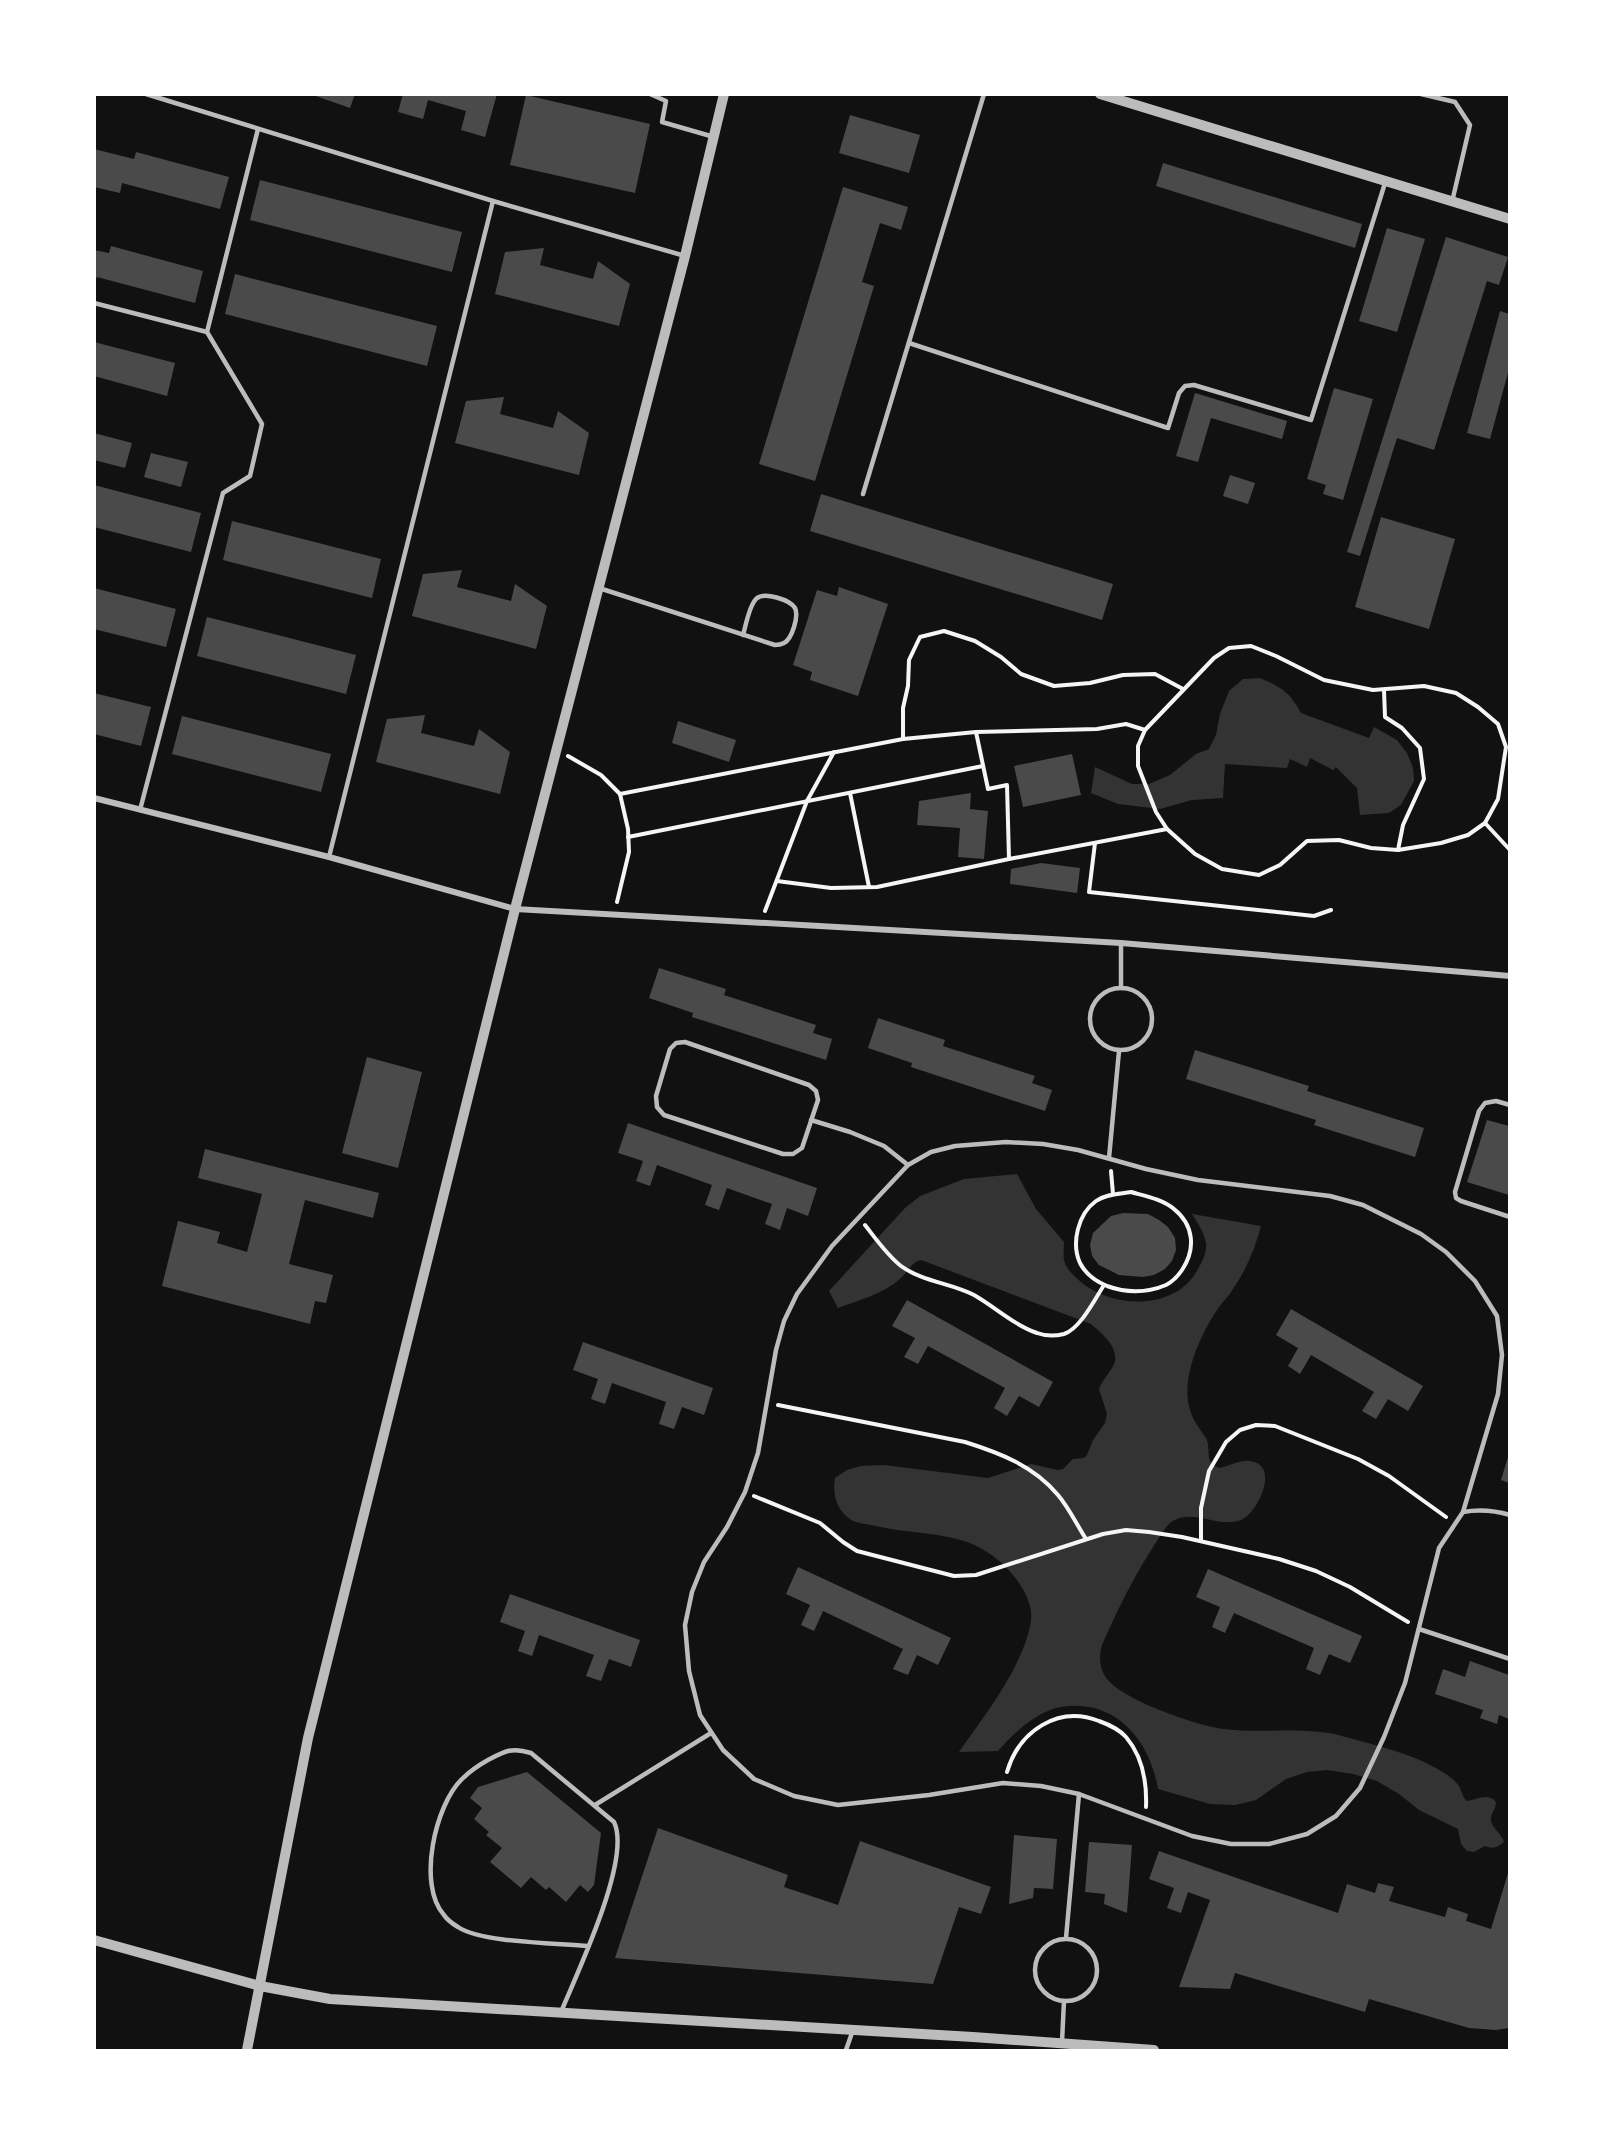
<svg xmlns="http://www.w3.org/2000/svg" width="1604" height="2145" font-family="'Space Grotesk',sans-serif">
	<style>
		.water { fill: #333 }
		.building { fill: #4a4a4a }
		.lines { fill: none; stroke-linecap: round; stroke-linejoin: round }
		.path { stroke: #f5f5f5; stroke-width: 4 }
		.service { stroke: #bcbcbc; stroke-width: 4.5 }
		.minor { stroke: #bcbcbc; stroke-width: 6 }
		.tertiary { stroke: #bcbcbc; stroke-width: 10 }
	</style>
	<rect width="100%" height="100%" fill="#111"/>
	<g class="water">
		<path d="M1260 678C1281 687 1290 692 1301 713L1369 738 1374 727 1397 740 1407 753 1413 768 1414 781 1401 805 1389 813 1360 815 1357 788 1336 767 1333 770 1310 758 1307 767 1290 759 1287 768 1225 764 1223 798 1192 800 1160 809 1118 804 1091 793 1095 767 1132 784H1149L1170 775 1196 754 1209 749 1216 735 1220 714 1229 691 1243 679Z"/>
		<path d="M1017 1174 1036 1209 1064 1242C1064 1247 1063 1255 1064 1260 1066 1269 1074 1276 1081 1282 1113 1309 1176 1311 1198 1269 1202 1262 1207 1252 1206 1243 1204 1233 1198 1223 1192 1214L1261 1226C1255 1249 1246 1270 1233 1289 1229 1296 1223 1301 1219 1307 1201 1333 1180 1378 1190 1410 1193 1421 1200 1429 1206 1438 1212 1449 1203 1464 1220 1468 1228 1466 1242 1459 1250 1461 1280 1465 1259 1510 1243 1519 1219 1531 1189 1504 1168 1525 1161 1533 1156 1543 1150 1552 1131 1582 1116 1613 1102 1645 1099 1656 1099 1666 1105 1676 1118 1699 1198 1726 1224 1729 1264 1734 1303 1726 1342 1736 1374 1745 1412 1753 1441 1771 1446 1774 1455 1780 1459 1786 1462 1791 1462 1797 1467 1801 1477 1800 1487 1792 1496 1802 1496 1809 1490 1814 1491 1821 1493 1829 1502 1834 1504 1842 1497 1848 1493 1849 1485 1846L1474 1852 1467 1851 1461 1844 1458 1829 1419 1810 1399 1794 1377 1781 1353 1774 1327 1770 1307 1772 1286 1779 1256 1800 1235 1805 1210 1804 1158 1789C1150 1740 1115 1698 1061 1707 1037 1711 1014 1733 998 1751L959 1752C985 1714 1023 1668 1031 1621 1033 1608 1026 1593 1019 1583 1005 1562 982 1545 957 1539 929 1532 899 1532 871 1525 866 1524 858 1523 853 1521 837 1512 832 1495 835 1478L847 1470 861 1466 884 1465 988 1478 1031 1464 1058 1470 1063 1469 1073 1459 1084 1458 1087 1455 1093 1440 1105 1423 1107 1414 1099 1389C1102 1381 1107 1376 1112 1368 1123 1351 1104 1335 1091 1324L921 1260C911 1262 908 1272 900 1279 883 1294 859 1300 838 1308L829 1291 905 1208 920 1196 964 1179Z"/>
	</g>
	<g class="building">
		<polygon points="310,94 355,94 350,108"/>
		<polygon points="403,94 497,94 485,137 461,130 466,111 428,100 423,119 398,112"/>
		<polygon points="526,95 650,124 635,193 510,165"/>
		<polygon points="850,115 920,135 909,173 839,153"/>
		<polygon points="94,149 134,159 136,152 229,177 220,209 122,183 120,193 94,187"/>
		<polygon points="1163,163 1362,224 1355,248 1156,186"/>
		<polygon points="260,180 462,232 452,272 250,220"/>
		<polygon points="843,187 908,207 901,230 880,223 862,282 874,286 815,481 759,464"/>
		<polygon points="1387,228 1425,239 1397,332 1359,321"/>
		<polygon points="1446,237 1508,257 1499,285 1487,281 1434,450 1397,438 1360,556 1347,552"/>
		<polygon points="111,246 203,271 195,303 97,277 94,283 94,250 109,253"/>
		<polygon points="544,248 540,265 593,279 598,261 630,284 619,326 495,294 505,252"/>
		<polygon points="235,274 437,326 427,366 225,314"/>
		<polygon points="1500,311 1509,314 1509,369 1490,439 1467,433"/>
		<polygon points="94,342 175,363 167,396 94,376"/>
		<polygon points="1334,388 1373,399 1343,500 1323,494 1326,485 1307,479"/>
		<polygon points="1195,393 1287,421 1282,439 1211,418 1198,462 1176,456"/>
		<polygon points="504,397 500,414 553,428 558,411 589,433 579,475 455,443 466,401"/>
		<polygon points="94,433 132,443 125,468 94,460"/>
		<polygon points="151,453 188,462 181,487 144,477"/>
		<polygon points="1230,475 1255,483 1248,504 1223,496"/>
		<polygon points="94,485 201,513 191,552 94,527"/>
		<polygon points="821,494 1113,584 1102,620 810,531"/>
		<polygon points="1381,517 1455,539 1429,629 1355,607"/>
		<polygon points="232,521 381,559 372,598 223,560"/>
		<polygon points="462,570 457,587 511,601 515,584 547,606 536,649 412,616 423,574"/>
		<polygon points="839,587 888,604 858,696 810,680 812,672 793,665 817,590 837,596"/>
		<polygon points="94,588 176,609 166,647 94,629"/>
		<polygon points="207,617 356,655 346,694 197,656"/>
		<polygon points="94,693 151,707 141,746 94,734"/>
		<polygon points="425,715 421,733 474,746 479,729 510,752 500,794 376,762 387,719"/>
		<polygon points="182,716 331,754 321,792 172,754"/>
		<polygon points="678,721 736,740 729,762 672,743"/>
		<polygon points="1072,754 1081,795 1023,807 1014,766"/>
		<polygon points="971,793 970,809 988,811 984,859 958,857 960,828 917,825 919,801"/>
		<polygon points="1041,863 1080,868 1077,893 1010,884 1011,869"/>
		<polygon points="659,968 726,989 724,995 816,1025 813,1033 832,1039 826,1060 692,1017 693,1013 649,998"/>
		<polygon points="878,1018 945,1040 943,1046 1035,1076 1032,1083 1052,1090 1045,1111 911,1067 912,1063 868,1048"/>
		<polygon points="1195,1050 1309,1086 1307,1091 1424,1128 1415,1157 1314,1125 1316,1120 1186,1079"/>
		<polygon points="367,1057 422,1072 398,1168 342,1153"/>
		<polygon points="1487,1120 1509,1126 1509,1195 1467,1182"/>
		<polygon points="628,1123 817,1188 808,1216 787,1208 780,1230 765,1224 772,1204 727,1188 719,1210 705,1205 712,1185 657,1165 650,1186 636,1181 643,1161 618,1153"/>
		<polygon points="205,1149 379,1193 373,1218 305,1200 289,1264 333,1275 326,1303 315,1301 310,1324 162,1286 178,1221 220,1232 217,1243 247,1252 262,1194 198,1178"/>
		<polygon points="1123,1213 1148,1214 1159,1220 1168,1227 1175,1238 1176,1250 1172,1261 1165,1269 1154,1275 1143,1277 1119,1275 1099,1265 1092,1256 1090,1245 1093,1233 1111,1216"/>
		<polygon points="907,1300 1053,1382 1039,1407 1019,1396 1007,1416 994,1408 1005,1388 928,1346 918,1364 904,1357 915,1338 892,1326"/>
		<polygon points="1291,1309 1423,1386 1408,1411 1388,1399 1376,1419 1362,1411 1374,1392 1311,1355 1300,1374 1288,1366 1298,1348 1276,1335"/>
		<polygon points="583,1342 713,1388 704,1415 682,1407 674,1429 659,1424 666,1402 612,1383 605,1404 591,1399 598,1379 573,1370"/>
		<polygon points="1509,1454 1509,1483 1501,1480"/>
		<polygon points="798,1567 951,1638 938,1665 917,1655 908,1675 893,1669 903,1649 823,1611 814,1631 801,1625 810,1605 786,1594"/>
		<polygon points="1208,1569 1362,1636 1350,1663 1329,1654 1320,1675 1306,1669 1314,1648 1234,1613 1225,1633 1212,1627 1220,1607 1196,1597"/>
		<polygon points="510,1594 640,1640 631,1667 609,1659 601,1681 586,1676 594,1655 539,1635 532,1656 518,1651 525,1631 500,1622"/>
		<polygon points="1470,1661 1509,1675 1509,1719 1499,1715 1497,1724 1480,1718 1483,1710 1435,1694 1443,1669 1465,1677"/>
		<polygon points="527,1772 601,1833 594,1885 588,1892 580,1885 566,1902 549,1887 546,1890 531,1877 521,1888 490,1862 502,1848 486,1835 489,1832 474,1819 482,1808 470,1798 478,1787"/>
		<polygon points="658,1828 788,1875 784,1887 838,1905 860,1841 991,1887 981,1914 959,1907 933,1984 615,1958"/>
		<polygon points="1014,1835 1057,1839 1053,1889 1034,1888 1033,1898 1009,1904"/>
		<polygon points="1089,1842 1132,1845 1127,1913 1104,1904 1105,1894 1085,1892"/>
		<polygon points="1159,1851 1338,1913 1347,1884 1375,1893 1378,1883 1394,1887 1389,1901 1445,1917 1448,1907 1468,1914 1466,1921 1491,1929 1509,1870 1509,2028 1496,2030 1469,2028 1369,1999 1365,2012 1235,1973 1230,1989 1179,1987 1210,1900 1188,1892 1181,1913 1167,1908 1174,1888 1149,1879"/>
	</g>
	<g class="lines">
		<g class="path">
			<polygon points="1251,646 1276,656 1324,680 1373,690 1424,686 1456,693 1478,707 1498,724 1506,747 1498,799 1485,823 1468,835 1441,843 1398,850 1371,848 1339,840 1307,841 1280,865 1259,875 1222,869 1195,854 1167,829 1156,812 1138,766 1138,746 1145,730 1214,658 1229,648"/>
			<polyline points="1384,690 1385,717 1402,728 1420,748 1424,779 1403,825 1398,850"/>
			<polyline points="903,739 903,708 908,686 909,660 920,637 944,631 975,641 1001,657 1021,674 1054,686 1090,683 1123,675 1155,674 1183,689"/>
			<polyline points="568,756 601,775 620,794 628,829 629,852 617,902"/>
			<polyline points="850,793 869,887"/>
			<polyline points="620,794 903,739 976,732 1097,729 1126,724 1145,730"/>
			<polyline points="1485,823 1510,850"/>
			<polyline points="628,837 983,766"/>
			<polyline points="1095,843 1089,892 1314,916 1331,910"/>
			<polyline points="1009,859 1167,829"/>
			<polyline points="777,881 831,888 877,887 1009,859 1007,785 988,789 976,732"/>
			<polyline points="765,911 807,801 834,752"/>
			<polyline points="1111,1171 1113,1194"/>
			<path d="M1131 1192C1145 1196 1162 1199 1174 1209 1194 1225 1196 1249 1182 1270 1178 1276 1172 1282 1166 1285 1147 1293 1126 1293 1107 1286 1095 1281 1086 1275 1080 1263 1071 1243 1078 1214 1096 1201 1106 1194 1120 1194 1131 1192Z"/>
			<path d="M865 1225C876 1239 887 1255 901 1266 923 1282 951 1283 974 1295 995 1307 1014 1325 1037 1333 1045 1336 1056 1336 1064 1334 1080 1329 1095 1299 1104 1285"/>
			<path d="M778 1405 965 1442C1000 1453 1034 1466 1058 1495 1069 1508 1077 1525 1086 1539"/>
			<polyline points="754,1496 820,1523 843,1542 857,1551 954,1576 976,1575 1103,1534 1126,1530 1149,1532 1182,1537 1279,1559 1316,1571 1350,1587 1408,1622"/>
			<polyline points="1201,1541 1201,1508 1209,1471 1226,1442 1240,1430 1256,1425 1275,1426 1358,1459 1389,1476 1446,1517"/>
			<path d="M1007 1772C1019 1731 1058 1705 1099 1721 1110 1725 1119 1729 1126 1737 1143 1757 1147 1782 1146 1807"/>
		</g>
		<g class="service">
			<polyline points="146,94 493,201 685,256"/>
			<polyline points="650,94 666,101 662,122 714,137"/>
			<polyline points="1421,94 1455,102 1470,125 1452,202"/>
			<polyline points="94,303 207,332"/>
			<polyline points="909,343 1168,428 1179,393 1185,386 1194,385 1311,420 1385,183"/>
			<polyline points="863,494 984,94"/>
			<path d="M599 588 775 645C777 645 782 644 784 643 792 639 799 616 795 608 790 600 764 591 756 599 749 606 746 625 743 635"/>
			<polyline points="140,810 223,493 250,476 262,424 207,332 258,129"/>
			<polyline points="329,857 493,201"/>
			<circle cx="1121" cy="1019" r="31"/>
			<polyline points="1121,988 1121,943"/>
			<polygon points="685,1042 809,1085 816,1091 818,1100 802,1148 793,1154 783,1154 664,1115 657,1107 656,1096 670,1049 676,1043"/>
			<polyline points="1510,1105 1496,1101 1485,1103 1479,1111 1455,1192 1456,1198 1461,1201 1510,1217"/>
			<polyline points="811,1120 850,1132 884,1146 908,1165"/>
			<polygon points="1006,1142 1043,1144 1078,1150 1146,1169 1198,1180 1330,1196 1363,1205 1421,1234 1446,1252 1475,1281 1497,1316 1502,1355 1498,1394 1463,1512 1439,1548 1405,1683 1384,1737 1360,1788 1336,1816 1307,1834 1269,1844 1231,1844 1192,1836 1079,1794 1041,1786 1003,1783 929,1795 838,1805 794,1796 754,1779 723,1750 700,1715 689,1671 685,1625 692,1592 704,1562 727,1527 745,1492 758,1453 776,1350 784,1321 797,1294 832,1246 908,1165 931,1152 955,1146"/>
			<polyline points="1109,1158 1119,1051"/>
			<path d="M1463 1512C1480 1509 1493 1510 1510 1515"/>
			<polyline points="1419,1629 1510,1659"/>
			<polyline points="595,1805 711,1733"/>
			<polyline points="1066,1938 1079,1794"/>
			<circle cx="1066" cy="1970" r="31"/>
			<path d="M561 2012C577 1973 632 1859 614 1822L531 1753C512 1747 505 1751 488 1760 479 1765 469 1772 462 1779 435 1805 417 1885 444 1915 447 1920 453 1924 458 1927 482 1943 557 1943 588 1946"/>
			<polyline points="1062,2042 1064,2001"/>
			<polyline points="846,2050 853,2030"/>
		</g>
		<polyline class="minor" points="94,798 329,857 515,909 1121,943 1510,976"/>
		<g class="tertiary">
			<polyline points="1100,94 1510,219"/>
			<polyline points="94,1940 260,1986 330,1999 973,2037 1154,2050"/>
			<polyline points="247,2050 308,1738 515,909 685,256 724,94"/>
		</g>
	</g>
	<rect width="1604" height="2145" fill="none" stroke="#ffffff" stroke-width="192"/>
</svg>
